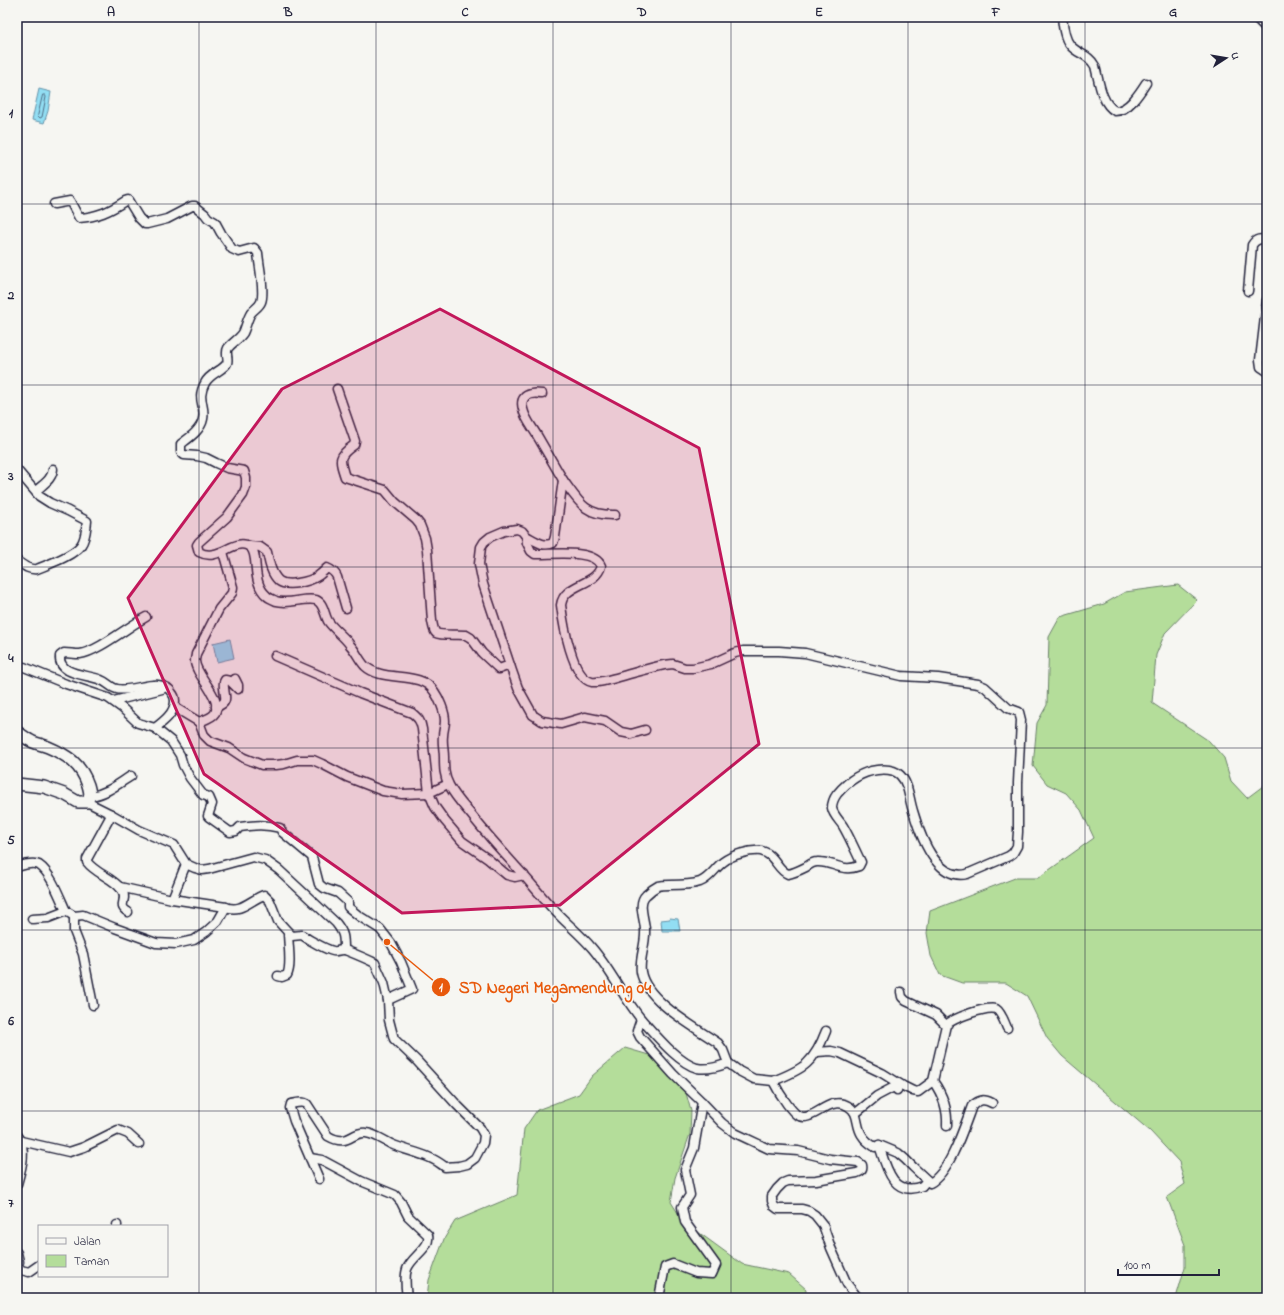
<svg xmlns="http://www.w3.org/2000/svg" width="1284" height="1315" font-family="'Indie Flower',sans-serif">
	<style>
		.green { fill: #b4dd9a; stroke: #6b806a }
		.water { fill: #92def3; stroke: #6593a9 }
		.lines { fill: none; stroke-linecap: round; stroke-linejoin: round }
		.shore { stroke: #4f6d85; stroke-width: 1 }
		.street-casing { stroke: #22223b; stroke-width: 11 }
		.secondary-casing { stroke: #22223b; stroke-width: 14 }
		.street { stroke: #f6f6f2; stroke-width: 8 }
		.secondary { stroke: #f6f6f2; stroke-width: 11 }
		.marked { fill: #c2185b; fill-opacity: 0.2; stroke: #c2185b; stroke-width: 3; stroke-linejoin: round }
		.grid { fill: none; stroke: #22223b; stroke-width: 1; stroke-opacity: 0.55 }
		.leader { fill: none; stroke: #e8590c; stroke-width: 1.5 }
		.callout-dot { fill: #e8590c; stroke: #f6f6f2; stroke-width: 1.5 }
		.mark-label { font-size: 12px; text-anchor: middle; font-weight: bold; fill: #fff }
		.callout-label { font-size: 17px; text-anchor: middle; font-weight: bold; fill: #e8590c; stroke: #f6f6f2; stroke-width: 3; stroke-linejoin: round; paint-order: stroke }
		.neatline { fill: none; stroke: #22223b; stroke-width: 1.5 }
		.grid-label { font-size: 13px; text-anchor: middle; font-weight: bold; fill: #22223b }
	</style>
	<rect width="100%" height="100%" fill="#f6f6f2"/>
	<filter id="ink" filterUnits="userSpaceOnUse"><feTurbulence type="fractalNoise" baseFrequency=".025" numOctaves="2"/><feDisplacementMap in="SourceGraphic" scale="8" xChannelSelector="R" yChannelSelector="G"/><feConvolveMatrix kernelMatrix="1 2 1 2 8 2 1 2 1" color-interpolation-filters="sRGB"/></filter>
	<g filter="url(#ink)">
		<g class="green">
			<polygon points="1178,585 1197,600 1165,633 1156,655 1152,703 1209,741 1224,758 1231,781 1247,798 1267,783 1267,1298 1176,1298 1185,1267 1185,1245 1167,1197 1185,1184 1179,1162 1150,1131 1062,1056 1047,1038 1027,996 1006,983 962,983 940,975 931,956 927,933 930,911 1015,878 1038,878 1094,838 1081,810 1066,793 1047,784 1033,766 1037,723 1047,705 1049,637 1060,617 1104,604 1125,592"/>
			<polygon points="625,1048 649,1055 684,1086 691,1111 690,1134 675,1178 671,1202 683,1221 742,1264 789,1274 806,1289 805,1298 427,1298 429,1280 444,1239 455,1221 517,1195 524,1129 537,1110 579,1094 592,1076"/>
		</g>
		<g class="water">
			<polygon points="39,89 51,92 48,111 44,123 32,120"/>
			<polygon points="230,639 234,658 217,662 213,643"/>
			<polygon points="670,918 678,919 680,931 662,931 661,920 670,919"/>
		</g>
		<g class="lines">
			<polygon class="shore" points="43,95 45,95 46,97 42,117 40,118 38,116"/>
			<defs>
				<g id="street">
					<path d="M1062 17C1063 26 1064 38 1070 45 1078 55 1088 53 1095 66 1099 81 1101 103 1115 111 1128 111 1139 94 1146 83"/>
					<polyline points="1255,17 1267,29"/>
					<path d="M54 204 70 201 79 218C97 217 110 211 125 201L128 200 139 218 145 224H147L167 219 192 206H195L205 214 208 218 215 222 221 233 232 249 239 252 254 248 258 253C259 265 265 292 261 302 259 307 254 309 251 313 247 319 246 327 243 333 239 339 232 343 228 348 225 353 229 359 227 363 224 370 210 373 205 383 196 400 206 405 203 419 201 430 189 438 181 444V452L184 455 197 456 206 458 216 463 227 468 244 471 246 478V487L243 495 227 517 199 542 197 545 199 552C219 563 235 536 250 547 260 554 250 582 267 596 270 599 273 599 276 601 291 605 303 597 316 600 324 603 324 614 328 621 334 630 344 636 350 645 356 651 359 660 365 666 383 683 420 670 434 691 439 698 445 712 445 721 445 726 443 731 443 736 442 743 444 750 444 757 444 768 444 776 449 785 455 797 465 807 473 817 487 835 503 852 518 869 530 882 541 896 554 910 566 923 580 934 592 948 611 970 623 997 641 1019L637 1031 640 1037 673 1074 702 1102 722 1123 735 1133 769 1149 798 1151 830 1159 858 1162 862 1165C863 1170 862 1171 857 1173L816 1180 788 1181 783 1183 777 1189 772 1196V1201L774 1206 778 1209H802L809 1211 815 1215 823 1225 831 1248 847 1284 858 1298"/>
					<path d="M1248 291 1252 245C1256 238 1261 239 1267 240"/>
					<polyline points="1267,300 1260,360 1261,367 1267,371"/>
					<path d="M337 389 355 441 354 445C338 456 339 459 345 477L385 490 395 502 416 520 420 525 425 538 427 550 432 621C433 625 433 630 436 633 441 636 459 634 466 635L471 638 482 653 497 667 499 669 510 665"/>
					<path d="M542 394C531 392 519 395 523 409 525 419 533 428 538 437 546 451 555 466 563 480"/>
					<path d="M17 470 39 496 50 503 68 511 87 521C86 529 86 538 81 545 73 556 49 564 37 569 29 570 24 566 17 561"/>
					<path d="M36 491C43 484 52 480 53 469"/>
					<path d="M526 536C534 540 544 548 553 543L555 537 563 480C579 502 585 516 615 515"/>
					<path d="M249 546 260 547 267 552C269 562 271 574 279 581 287 587 309 582 318 576 321 574 324 571 327 568 332 570 335 572 337 577L346 608"/>
					<path d="M275 656 360 693 412 713C418 718 421 721 422 729L429 793 435 807 445 821 462 841 488 859 507 875 515 877 524 875"/>
					<path d="M17 667H24L66 684 108 698 122 708 138 723 155 728C163 722 175 713 175 701 175 698 174 695 172 693 162 675 133 693 117 689 111 688 107 682 101 680 89 674 58 676 60 656L64 653C69 653 74 654 80 654 97 652 129 626 146 617"/>
					<polyline points="114,701 162,689"/>
					<path d="M174 707 199 722C204 720 212 718 215 713 223 698 195 675 195 661 195 658 196 656 196 654L219 609 232 593 233 587 223 552"/>
					<path d="M216 707C232 702 222 693 224 682L225 680 230 681 238 689V685L235 679"/>
					<polyline points="199,722 204,735 210,741 229,748 244,758 262,765 276,765 284,764 297,760 313,760 322,764 347,777 383,791 402,794 429,793 448,784"/>
					<path d="M155 728 171 741 180 755 183 765 190 778 203 795 209 797 212 804 208 816 209 817 230 832 236 831 240 827C255 825 265 824 280 828L282 832 312 857 319 884 324 888 338 893 348 902V907L359 916 380 929 391 943 401 962 412 989 388 1000"/>
					<path d="M91 796C106 794 118 784 131 776"/>
					<path d="M87 802 111 814 109 819 87 859V862C96 874 114 878 122 890 129 900 116 905 128 912"/>
					<path d="M111 814 139 830 174 845 186 864 195 868 202 870 209 869 253 857 265 860 279 870 336 923C344 933 344 937 344 950"/>
					<path d="M17 867C23 865 33 862 39 865 51 873 60 898 66 911"/>
					<path d="M120 887 172 899 226 907C241 913 250 900 264 895L270 901 278 921 288 932C288 944 292 966 287 975L282 977 278 976"/>
					<polyline points="172,899 186,864"/>
					<polyline points="74,916 74,931 83,954 93,1005"/>
					<polyline points="32,919 48,918 66,911 74,916 83,915 115,928 156,943 176,944 194,940 206,932 218,921 226,907"/>
					<path d="M288 932 292 936 302 935C309 940 325 949 333 951 337 952 342 949 345 950 355 954 365 958 375 963L384 983 388 1000 389 1020 394 1039 417 1061 457 1105 480 1128 484 1135 483 1143 475 1158 467 1164 459 1166 445 1167C430 1154 409 1152 391 1144 383 1140 375 1134 366 1133 351 1131 349 1148 328 1136L307 1104C303 1101 296 1103 291 1104L290 1108 294 1121 319 1179"/>
					<polyline points="901,992 902,997 906,1001 936,1015 946,1025"/>
					<path d="M641 1019C655 1034 678 1063 697 1068 707 1070 718 1067 728 1063L723 1050 718 1043C695 1027 646 1001 641 972 639 958 646 945 645 930 645 920 637 903 646 895 649 892 654 888 658 886 662 885 667 885 670 885 680 885 691 885 700 882 710 878 715 868 723 862 732 855 749 850 761 851 775 854 777 870 788 874 794 873 800 870 806 867 809 865 812 862 817 862 833 861 841 873 859 866L861 862C855 850 850 838 843 826 840 821 833 815 832 808 832 803 834 798 837 794 848 781 860 772 877 770 885 769 894 769 900 775 909 784 909 799 913 811 920 835 936 881 967 874L1009 856 1013 853 1017 846 1018 832V783L1021 720 1019 712 1008 708 985 687 978 684 938 678 901 676 805 653 779 651H743L735 653 711 664 693 668H685L673 664 664 665C649 668 634 673 619 677 611 679 601 683 592 682 572 679 563 622 561 605 564 583 596 586 601 566 594 548 550 555 535 554L531 551 527 543 526 536 522 531 517 529 504 531 490 537 484 542 481 547 479 564 483 584 512 671 518 688 533 715 542 721 561 724 585 717 605 721 621 732 631 734 645 730"/>
					<path d="M817 1052 831 1051 840 1053 882 1073 903 1086 913 1091 918 1092 933 1081 946 1025C954 1018 986 1006 996 1009 1001 1012 1005 1023 1007 1028"/>
					<path d="M728 1063 739 1071 754 1079 773 1081C777 1089 781 1096 787 1104 790 1108 793 1112 797 1115 812 1125 829 1094 848 1106 860 1113 855 1124 862 1135 865 1140 870 1144 875 1147L879 1145C886 1167 893 1198 922 1186L927 1180 930 1183C950 1172 964 1127 972 1106 980 1099 984 1099 992 1103"/>
					<path d="M773 1081C804 1069 814 1063 826 1031"/>
					<path d="M933 1081C943 1095 948 1109 947 1126"/>
					<polyline points="856,1113 877,1096 894,1087 897,1090"/>
					<path d="M17 1136C28 1148 21 1170 17 1184"/>
					<polyline points="21,1141 69,1152 84,1147 118,1130 128,1134 139,1144"/>
					<polyline points="879,1145 898,1153 905,1159 913,1167 927,1180"/>
					<path d="M310 1158 322 1160 361 1181 395 1195 401 1202 408 1216 428 1235C431 1248 412 1256 407 1269 404 1278 406 1289 407 1298"/>
					<polyline points="117,1226 117,1225"/>
					<polyline points="17,1253 19,1262 17,1264"/>
					<polyline points="17,1265 21,1270 29,1272 39,1265"/>
					<polyline points="659,1298 665,1267 673,1264 696,1273 712,1274 716,1265 685,1222 682,1207 690,1195 685,1170 694,1148 702,1102"/>
				</g>
				<path id="secondary" d="M17 732C22 735 28 740 33 742 38 744 43 745 48 747 67 755 81 764 88 785 90 792 91 795 87 802H78L64 794 44 787 17 784"/>
			</defs>
			<use href="#street" class="street-casing"/>
			<use href="#secondary" class="secondary-casing"/>
			<use href="#street" class="street"/>
			<use href="#secondary" class="secondary"/>
		</g>
	</g>
	<path class="marked" d="M440 309 699 448 759 744 560 905 402 913 204 774 128 598 282 389Z"/>
	<path class="grid" d="M199 17V1298M376 17V1298M553 17V1298M731 17V1298M908 17V1298M1085 17V1298M17 204H1267M17 385H1267M17 567H1267M17 748H1267M17 930H1267M17 1111H1267"/>
	<path class="leader" d="M387 942L441 987"/>
	<g class="callout-dot">
		<circle cx="387" cy="942" r="4"/>
		<circle cx="441" cy="987" r="10"/>
	</g>
	<g class="mark-label">
		<text x="441" y="991">1</text>
	</g>
	<g class="callout-label">
		<text x="555" y="993">SD Negeri Megamendung 04</text>
	</g>
	<rect width="1284" height="1315" fill="none" stroke="#f6f6f2" stroke-width="44"/>
	<rect x="38" y="1225" width="130" height="52" fill="#f6f6f2" stroke="#a1a1a9"/>
	<rect x="46" y="1238" width="20" height="6" fill="#f6f6f2" stroke="#a1a1a9"/>
	<text x="74" y="1245" font-size="12" fill="#22223b">Jalan</text>
	<rect x="46" y="1255" width="20" height="12" fill="#b4dd9a" stroke="#a1a1a9"/>
	<text x="74" y="1265" font-size="12" fill="#22223b">Taman</text>
	<g transform="translate(1226 58) rotate(78)" stroke="#f6f6f2" stroke-width="3" paint-order="stroke">
	<path d="M0-3L7 15L0 10L-7 15Z" fill="#22223b"/>
	<text y="-6" font-size="11" font-weight="bold" text-anchor="middle" fill="#22223b">U</text>
	</g>
	<path d="M1118 1269v6h101v-6" fill="none" stroke="#22223b" stroke-width="2"/>
	<text x="1124" y="1269" font-size="12" fill="#22223b" stroke="#f6f6f2" stroke-width="3" paint-order="stroke">100 m</text>
	<rect x="22" y="22" width="1240" height="1271" class="neatline"/>
	<g class="grid-label">
		<text x="111" y="16">A</text>
		<text x="288" y="16">B</text>
		<text x="465" y="16">C</text>
		<text x="642" y="16">D</text>
		<text x="819" y="16">E</text>
		<text x="996" y="16">F</text>
		<text x="1173" y="16">G</text>
		<text x="11" y="117">1</text>
		<text x="11" y="299">2</text>
		<text x="11" y="480">3</text>
		<text x="11" y="662">4</text>
		<text x="11" y="844">5</text>
		<text x="11" y="1025">6</text>
		<text x="11" y="1207">7</text>
	</g>
</svg>
